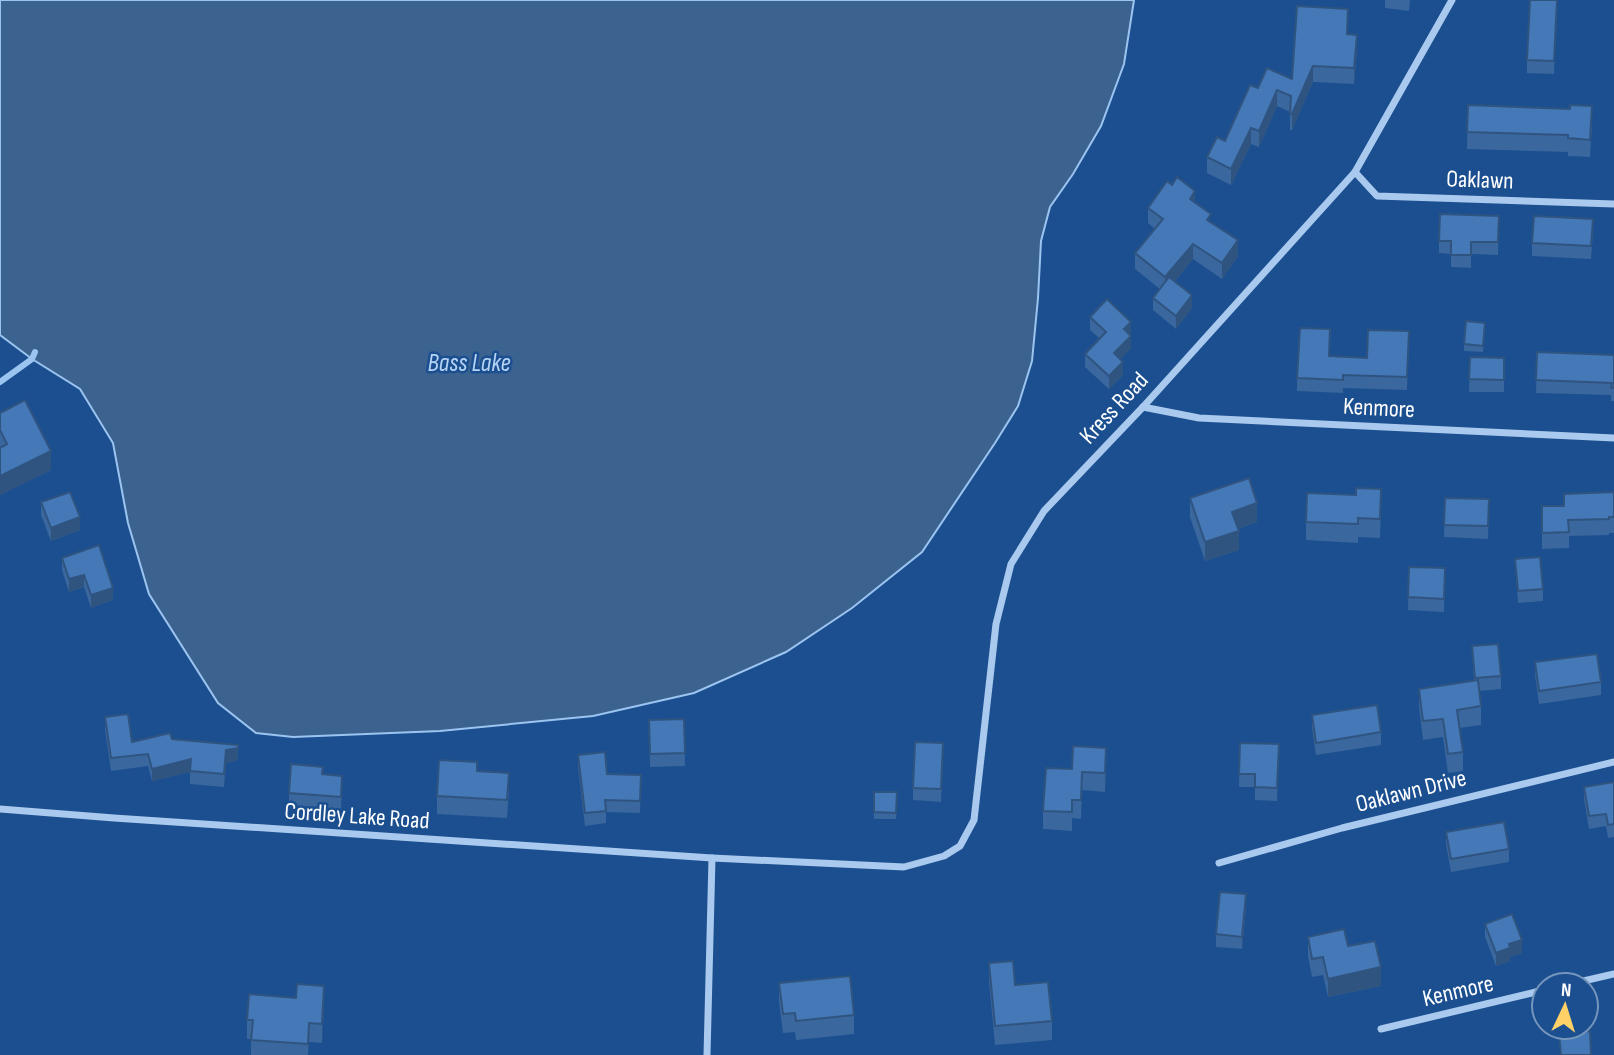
<svg xmlns="http://www.w3.org/2000/svg" width="1614" height="1055" font-family="'Sofia Sans Condensed',sans-serif">
	<style>
		.water { fill: #3c6290; stroke: #9cc4f0; stroke-width: 2 }
		.lines { fill: none; stroke-linecap: round; stroke-linejoin: round }
		.stream { stroke: #9cc4f0; stroke-width: 6 }
		.street { stroke: #a9c9ee; stroke-width: 7 }
		.wall { fill: #3a679d }
		.shaded-wall { fill: #305480 }
		.building { fill: #4478b7; stroke: #305480; stroke-width: 2 }
		.labels { text-anchor: middle; dominant-baseline: central; stroke-width: 5; stroke-linejoin: round; paint-order: stroke }
		.street-label { font-size: 24px; fill: #fff; stroke: #1b4f8f }
		.water-label { font-size: 26px; font-style: italic; fill: #b5d3f5; stroke: #1b4f8f }
	</style>
	<rect width="100%" height="100%" fill="#1b4f8f"/>
	<polygon class="water" points="0,0 1134,0 1124,64 1101,126 1073,174 1050,207 1041,241 1038,298 1032,361 1018,406 995,443 922,552 852,608 786,652 694,693 593,716 440,731 293,737 256,733 218,703 149,594 128,523 113,443 80,389 32,359 0,335"/>
	<g class="lines">
		<polyline class="stream" points="0,382 32,359 35,352"/>
		<g class="street">
			<polyline points="1355,172 1377,196 1614,204"/>
			<polyline points="1143,407 1199,418 1614,438"/>
			<polyline points="0,809 114,818 712,858 904,867 944,856 960,846 974,820 996,624 1011,564 1044,511 1143,407 1355,172 1452,0"/>
			<polyline points="1219,863 1342,828 1614,762"/>
			<polyline points="1566,985 1614,974"/>
			<polyline points="1381,1029 1544,990"/>
			<polyline points="707,1055 712,858"/>
		</g>
	</g>
	<g class="wall">
		<polygon points="1385,0 1410,0 1409,11 1385,8"/>
		<polygon points="1557,0 1554,74 1527,73 1527,60"/>
		<polygon points="1348,34 1357,51 1354,84 1313,82 1292,130 1290,130 1290,112 1277,106 1259,147 1251,144 1231,185 1207,173 1207,157 1225,141 1258,88 1292,79"/>
		<polygon points="1468,105 1592,124 1590,157 1568,156 1568,152 1467,149"/>
		<polygon points="1195,203 1238,256 1222,279 1193,259 1175,281 1192,308 1176,329 1153,310 1153,298 1160,289 1135,269 1135,253 1155,229 1148,223 1148,208"/>
		<polygon points="1499,216 1498,255 1471,254 1471,268 1451,267 1451,254 1439,253 1439,241"/>
		<polygon points="1593,232 1591,259 1532,256 1532,243"/>
		<polygon points="1090,317 1131,335 1131,348 1120,359 1123,375 1109,389 1085,367 1085,354 1099,338 1090,330"/>
		<polygon points="1485,329 1483,352 1464,351 1464,344"/>
		<polygon points="1409,331 1407,390 1343,388 1343,393 1297,391 1297,378 1367,358"/>
		<polygon points="1537,352 1614,355 1614,401 1611,401 1611,395 1536,393"/>
		<polygon points="1470,357 1504,358 1504,392 1469,392"/>
		<polygon points="0,413 51,470 0,495"/>
		<polygon points="1614,492 1614,533 1609,533 1609,535 1569,536 1569,548 1542,549 1542,506 1564,506"/>
		<polygon points="1190,498 1257,522 1238,529 1239,550 1205,561 1190,517"/>
		<polygon points="1445,498 1489,499 1488,539 1444,537"/>
		<polygon points="41,502 80,530 51,541 41,515"/>
		<polygon points="1381,508 1380,538 1358,537 1358,543 1306,540 1306,522"/>
		<polygon points="62,558 113,600 91,608 84,587 69,592 62,570"/>
		<polygon points="1515,559 1543,589 1543,601 1518,603"/>
		<polygon points="1409,567 1445,568 1444,612 1408,610"/>
		<polygon points="1472,646 1501,676 1501,689 1479,691 1481,706 1481,725 1460,728 1463,752 1463,771 1448,773 1443,737 1423,740 1419,707 1419,689 1474,681"/>
		<polygon points="1535,662 1601,682 1601,695 1539,704 1535,675"/>
		<polygon points="1312,715 1381,732 1381,745 1316,755 1312,728"/>
		<polygon points="105,717 132,742 172,739 238,760 226,763 224,787 190,784 190,772 152,781 148,766 111,771 105,730"/>
		<polygon points="684,719 685,766 650,767 649,720"/>
		<polygon points="1240,743 1279,744 1277,801 1255,800 1255,787 1239,787"/>
		<polygon points="578,755 607,774 641,775 640,813 606,812 606,823 585,826 578,768"/>
		<polygon points="943,756 941,802 913,800 913,788"/>
		<polygon points="1106,767 1105,792 1082,790 1081,819 1072,818 1072,831 1043,829 1043,811 1072,769"/>
		<polygon points="477,771 509,791 507,818 437,814 437,796"/>
		<polygon points="323,775 342,788 341,809 289,806 289,793"/>
		<polygon points="1614,782 1614,837 1608,838 1606,826 1589,829 1584,799 1584,787"/>
		<polygon points="874,792 897,792 896,819 874,819"/>
		<polygon points="1446,832 1509,849 1509,862 1451,872 1446,844"/>
		<polygon points="1246,907 1242,949 1216,947 1216,934"/>
		<polygon points="1485,924 1522,953 1510,957 1510,961 1496,966 1485,937"/>
		<polygon points="1308,937 1348,946 1381,986 1328,997 1323,975 1312,977 1308,956"/>
		<polygon points="989,963 1015,985 1052,1021 1052,1040 995,1045 989,982"/>
		<polygon points="779,983 854,1015 854,1034 796,1040 795,1032 783,1033 779,1002"/>
		<polygon points="324,1005 322,1043 309,1042 308,1055 251,1055 251,1039 247,1039 247,1020"/>
	</g>
	<g class="shaded-wall">
		<polygon points="1357,35 1357,51 1354,84 1354,68"/>
		<polygon points="1313,66 1313,82 1292,130 1292,114"/>
		<polygon points="1277,90 1277,106 1259,147 1259,131"/>
		<polygon points="1251,128 1251,144 1231,185 1231,169"/>
		<polygon points="1195,191 1195,206 1190,199"/>
		<polygon points="1238,240 1238,256 1222,279 1222,263"/>
		<polygon points="1193,244 1193,259 1165,293 1165,277"/>
		<polygon points="1192,295 1192,308 1176,329 1176,316"/>
		<polygon points="1131,322 1131,335 1124,342 1124,329"/>
		<polygon points="1131,336 1131,348 1114,366 1114,353"/>
		<polygon points="1123,362 1123,375 1109,389 1109,376"/>
		<polygon points="51,451 51,470 0,495 0,476"/>
		<polygon points="1257,503 1257,522 1232,531 1232,512"/>
		<polygon points="80,517 80,530 51,541 51,528"/>
		<polygon points="1239,531 1239,550 1205,561 1205,542"/>
		<polygon points="84,575 84,587 69,592 69,579"/>
		<polygon points="113,588 113,600 91,608 91,595"/>
		<polygon points="238,748 238,760 226,763 224,787 226,750"/>
		<polygon points="1106,748 1106,767 1105,792 1105,773"/>
		<polygon points="191,759 191,772 152,781 152,769"/>
		<polygon points="1246,894 1246,907 1242,949 1242,937"/>
		<polygon points="1522,940 1522,953 1510,957 1510,961 1496,966 1496,953 1509,944"/>
		<polygon points="1381,967 1381,986 1328,997 1328,979"/>
		<polygon points="324,986 324,1005 322,1043 322,1024"/>
		<polygon points="309,1023 309,1042 308,1055 308,1044"/>
	</g>
	<g class="building">
		<polygon points="1530,0 1557,0 1554,61 1527,60"/>
		<polygon points="1297,6 1348,9 1347,34 1357,35 1354,68 1313,66 1292,114 1290,114 1291,96 1277,90 1259,131 1251,128 1231,169 1207,157 1217,137 1225,141 1250,85 1258,88 1267,68 1292,79"/>
		<polygon points="1468,105 1570,109 1570,105 1592,106 1590,140 1568,138 1568,135 1467,132"/>
		<polygon points="1177,177 1195,191 1190,199 1211,214 1207,220 1238,240 1222,263 1193,244 1165,277 1135,253 1163,219 1148,208 1167,181 1172,185"/>
		<polygon points="1440,214 1499,216 1498,242 1471,242 1471,255 1451,255 1451,241 1439,241"/>
		<polygon points="1534,216 1593,219 1591,246 1532,243"/>
		<polygon points="1169,277 1192,295 1176,316 1153,298"/>
		<polygon points="1107,299 1131,322 1124,329 1131,336 1114,353 1123,362 1109,376 1085,354 1106,332 1090,317"/>
		<polygon points="1466,321 1485,323 1483,346 1464,344"/>
		<polygon points="1300,328 1330,329 1329,356 1367,358 1368,330 1409,331 1407,377 1343,375 1343,380 1297,378"/>
		<polygon points="1537,352 1614,355 1614,388 1611,388 1612,383 1536,380"/>
		<polygon points="1470,357 1504,358 1504,380 1469,379"/>
		<polygon points="25,400 51,451 0,476 0,448 7,444 0,430 0,413"/>
		<polygon points="1249,478 1257,503 1232,512 1239,531 1205,542 1190,498"/>
		<polygon points="1356,488 1381,489 1380,519 1358,518 1358,524 1306,522 1307,493 1356,495"/>
		<polygon points="70,492 80,517 51,528 41,502"/>
		<polygon points="1614,492 1614,517 1609,517 1609,519 1568,520 1569,532 1542,533 1542,506 1564,506 1564,494"/>
		<polygon points="1445,498 1489,499 1488,526 1444,525"/>
		<polygon points="99,545 113,588 91,595 84,575 69,579 62,558"/>
		<polygon points="1540,557 1543,589 1518,591 1515,559"/>
		<polygon points="1409,567 1445,568 1444,599 1408,597"/>
		<polygon points="1498,644 1501,676 1475,678 1472,646"/>
		<polygon points="1597,654 1601,682 1539,691 1535,662"/>
		<polygon points="1478,680 1481,706 1457,710 1463,752 1448,754 1443,719 1423,721 1419,689"/>
		<polygon points="1377,705 1381,732 1316,743 1312,715"/>
		<polygon points="128,714 132,742 170,733 172,739 238,745 238,748 226,750 224,774 190,771 191,759 152,769 148,754 111,758 105,717"/>
		<polygon points="684,719 685,753 650,754 649,720"/>
		<polygon points="915,742 943,743 941,789 913,788"/>
		<polygon points="1240,743 1279,744 1277,788 1255,787 1255,774 1239,774"/>
		<polygon points="1073,746 1106,748 1105,773 1082,772 1081,800 1072,800 1072,812 1043,811 1046,768 1072,769"/>
		<polygon points="605,752 607,774 641,775 640,801 605,800 606,811 585,813 578,755"/>
		<polygon points="439,760 477,762 477,771 509,773 507,800 437,796"/>
		<polygon points="291,764 323,767 322,774 342,776 341,797 289,793"/>
		<polygon points="1614,782 1614,824 1608,825 1606,814 1589,816 1584,787"/>
		<polygon points="874,792 897,792 896,813 874,812"/>
		<polygon points="1504,822 1509,849 1451,859 1446,832"/>
		<polygon points="1220,892 1246,894 1242,937 1216,934"/>
		<polygon points="1512,914 1522,940 1509,944 1510,948 1496,953 1485,924"/>
		<polygon points="1344,929 1348,946 1375,941 1381,967 1328,979 1323,957 1312,959 1308,937"/>
		<polygon points="1013,961 1015,985 1048,982 1052,1021 995,1026 989,963"/>
		<polygon points="850,976 854,1015 796,1021 795,1013 783,1014 779,983"/>
		<polygon points="297,984 324,986 322,1024 309,1023 308,1044 251,1040 253,1020 247,1020 249,994 296,998"/>
		<polygon points="1590,1031 1591,1055 1561,1055 1559,1033"/>
	</g>
	<g class="labels">
		<g class="street-label">
			<text transform="translate(1480 180) rotate(2)">Oaklawn</text>
			<text transform="translate(1114 408) rotate(-47)">Kress Road</text>
			<text transform="translate(1379 408) rotate(3)">Kenmore</text>
			<text transform="translate(1411 791) rotate(-14)">Oaklawn Drive</text>
			<text transform="translate(357 816) rotate(4)">Cordley Lake Road</text>
			<text transform="translate(1458 991) rotate(-13)">Kenmore</text>
		</g>
		<g class="water-label">
			<text x="469" y="363">Bass Lake</text>
		</g>
	</g>
	<g transform="translate(1565 1006) rotate(4)"><circle r="33" fill="#1b4f8f" stroke="#7695bc" stroke-width="2"/>
	<path d="M0-5L12 26L0 18L-12 26Z" fill="#ffd166"/>
	<text y="-10" font-size="19" font-weight="bold" text-anchor="middle" fill="#ffffff">N</text>
	</g>
</svg>
